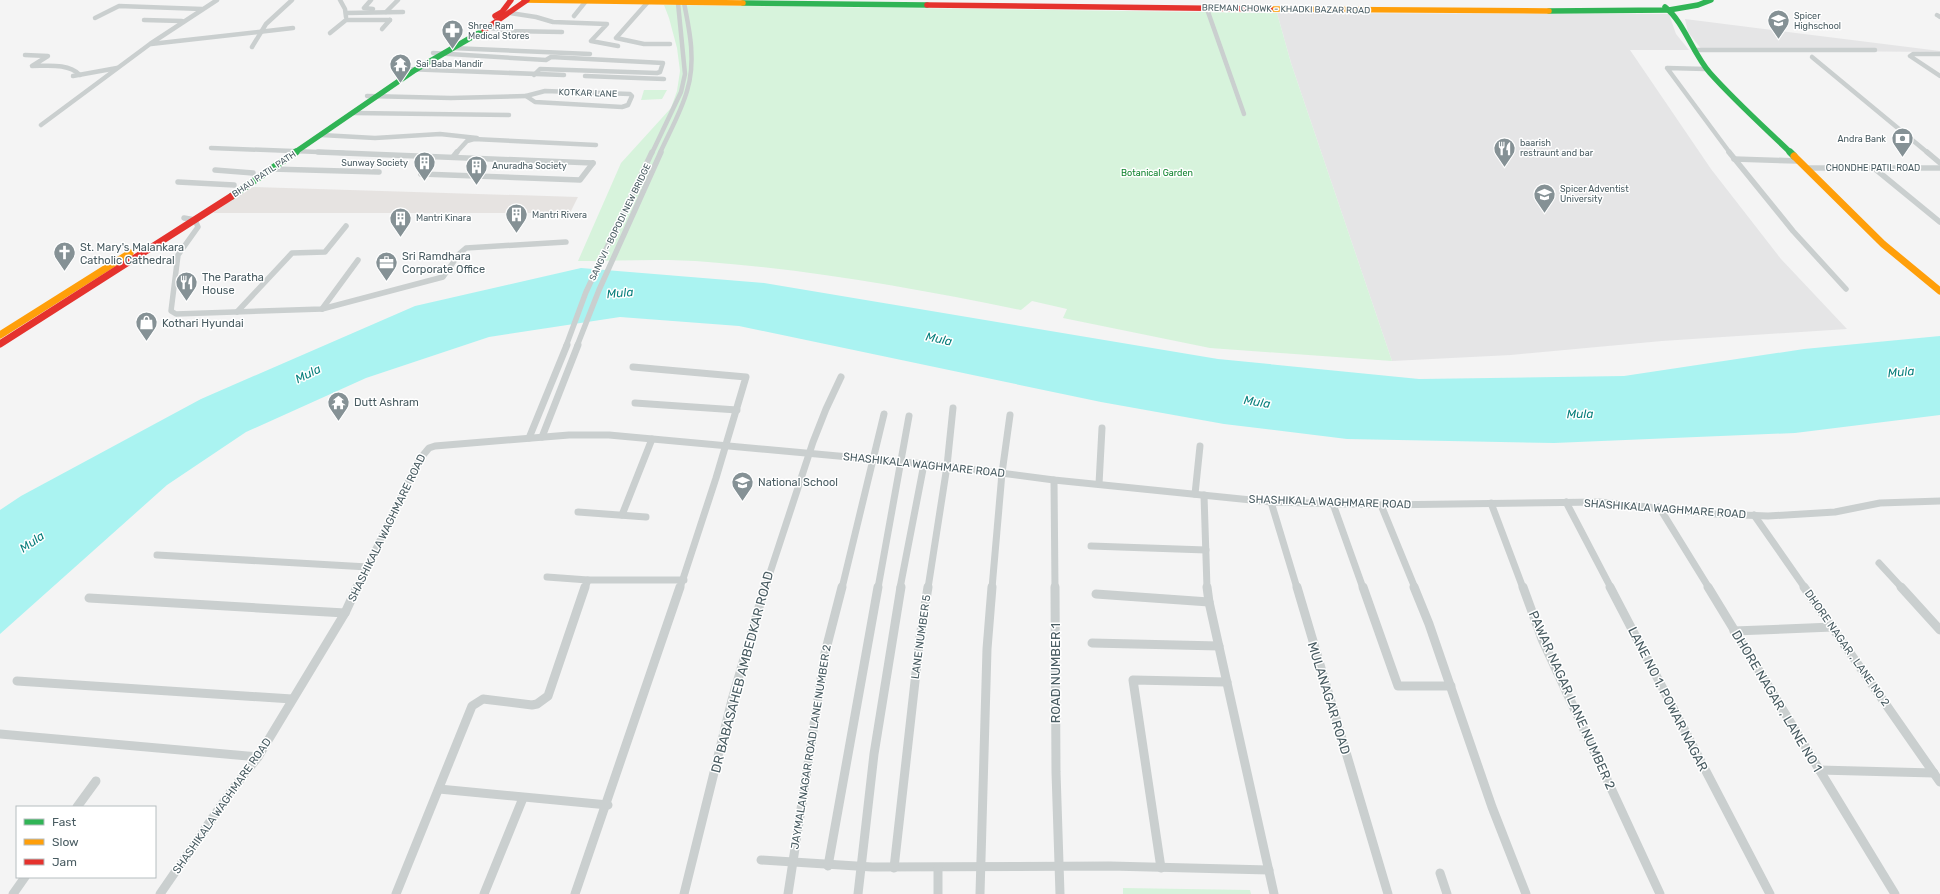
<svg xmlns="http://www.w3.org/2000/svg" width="1940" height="894" font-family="Rubik,sans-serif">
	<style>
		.commercial { fill: #e6e3e1 }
		.education { fill: #e5e5e6 }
		.green { fill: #d7f3dc }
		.water { fill: #aaf3f1 }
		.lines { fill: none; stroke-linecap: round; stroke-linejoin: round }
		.street-far3 { stroke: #cacfcf; stroke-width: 4.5 }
		.street-far2 { stroke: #cacfcf; stroke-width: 5.5 }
		.street-far1 { stroke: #cacfcf; stroke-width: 7 }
		.street { stroke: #cacfcf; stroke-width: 9 }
		.fast-far1 { stroke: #30b455; stroke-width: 5.5 }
		.fast { stroke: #30b455; stroke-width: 7 }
		.slow-far1 { stroke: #ff9f0a; stroke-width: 5.5 }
		.slow { stroke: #ff9f0a; stroke-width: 7 }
		.jam-far1 { stroke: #e5322d; stroke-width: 5.5 }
		.jam { stroke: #e5322d; stroke-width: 7 }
		.labels { text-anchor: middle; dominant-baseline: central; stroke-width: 3; stroke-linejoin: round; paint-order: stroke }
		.far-street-label { font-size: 9px; fill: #495c62; stroke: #fff }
		.far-poi-label { font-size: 9px; fill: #495c62; stroke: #fff; text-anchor: start }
		.far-park-label { font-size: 9px; fill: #128430; stroke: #fff }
		.poi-label { font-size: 11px; fill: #495c62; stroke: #fff; text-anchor: start }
		.street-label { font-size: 11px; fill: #495c62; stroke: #fff }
		.water-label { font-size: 12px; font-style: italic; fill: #087f7c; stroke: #fff }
		.near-street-label { font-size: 13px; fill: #495c62; stroke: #fff }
	</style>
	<rect width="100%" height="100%" fill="#f4f4f4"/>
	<polygon class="commercial" points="250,187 578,197 570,213 213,213"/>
	<g class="education">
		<polygon points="1277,13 1669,14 1676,34 1689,50 1630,50 1711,169 1781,259 1847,329 1662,341 1511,355 1392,361 1291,63"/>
		<polygon points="1685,19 1940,51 1940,52 1702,50 1688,32"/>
	</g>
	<g class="green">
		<path d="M664 5 1277 13 1291 63 1392 361 1210 348 1063 318 1067 309 1032 301 1021 310C918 289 813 270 708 262 665 258 621 261 578 261L621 163 671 108 677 91 680 71 677 48 669 18Z"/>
		<polygon points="644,90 667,90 662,99 641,100"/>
		<polygon points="1123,888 1250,890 1251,894 1123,894"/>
	</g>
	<polygon class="water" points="581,268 764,283 1218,359 1419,379 1624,376 1804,349 1940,336 1940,415 1795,433 1554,443 1347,439 1224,424 1101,402 739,326 620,317 489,337 366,378 246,432 167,485 0,634 0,510 21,496 201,399 415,306"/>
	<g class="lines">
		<g class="street-far3">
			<polyline points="340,0 345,9 346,17"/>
			<polyline points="371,0 364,8 373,9"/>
			<polyline points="647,3 616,38 644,44 670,44"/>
			<polyline points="1207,9 1244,114"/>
			<polyline points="386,12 398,0"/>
			<polyline points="346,13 403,12"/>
			<polyline points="510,13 536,17 553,22 607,24 591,41 618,46"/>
			<polyline points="1937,15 1940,17"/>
			<polyline points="574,16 586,1"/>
			<polyline points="95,18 119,6 202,9"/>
			<polyline points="144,20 182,21"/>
			<polyline points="480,26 508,31 562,32"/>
			<polyline points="382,29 390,20"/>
			<polyline points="330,33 346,20 390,20"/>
			<polyline points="151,44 293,28"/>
			<polyline points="252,47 266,24 292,0"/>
			<polyline points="451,48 590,54"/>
			<polyline points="1694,50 1875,50"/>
			<polyline points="433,53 546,60 551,57 663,63 660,72 657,73 540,69 534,75"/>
			<polyline points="1940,54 1913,54 1910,56 1940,76"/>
			<path d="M25 55 48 56 32 66C48 66 68 63 80 75"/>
			<polyline points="1812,57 1928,153"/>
			<polyline points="406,69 564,75"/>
			<polyline points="1706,69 1667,68 1730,153"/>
			<polyline points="73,76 117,68"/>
			<polyline points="585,76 664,79"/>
			<polygon points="545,91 630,94 632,96 628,105 622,107 535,102 526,96"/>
			<polyline points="367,96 451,98 526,96"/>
			<polyline points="353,113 509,115"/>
			<polyline points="41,125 150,44 217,0"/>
			<polyline points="321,135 375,138 440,134 477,138"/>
			<polyline points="211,148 344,153"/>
			<polyline points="456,153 467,141 474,139 596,145"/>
			<polyline points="652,153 681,92 685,74 678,3"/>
			<path d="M660 153C669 133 681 112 687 91 696 62 690 32 684 3"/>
		</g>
		<g class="street-far2">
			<polyline points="318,152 593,163"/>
			<polyline points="1729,152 1793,231 1846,289"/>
			<polyline points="1927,152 1940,163"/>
			<polyline points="453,157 457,152"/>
			<polyline points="1734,159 1798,161"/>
			<polyline points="1806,168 1940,168"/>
			<polyline points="1874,168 1940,222"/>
			<polyline points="271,169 379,172"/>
			<polyline points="215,170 253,173"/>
			<polyline points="421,174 580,180 593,163"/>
			<polyline points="421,174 434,157"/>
			<polyline points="178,182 234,185"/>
			<polyline points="184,218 195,220 198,227 178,255 171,311 176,314 322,309 443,277 459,254 466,248 566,242"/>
			<polyline points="322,309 358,260"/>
			<polyline points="237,312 292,253 325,252 346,226"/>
			<polyline points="566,346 586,292 652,152"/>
			<polyline points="577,346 599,290 661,152"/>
		</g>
		<g class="street-far1">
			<polyline points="633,367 746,377 716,478 680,588"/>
			<polyline points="635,403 737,410"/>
			<polyline points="542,437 578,345"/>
			<polyline points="529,438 567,345"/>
			<polyline points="1054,480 1055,588"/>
			<polyline points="1099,484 1102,428"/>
			<polyline points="1195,494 1200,446"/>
			<polyline points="1204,495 1207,588"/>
			<polyline points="1271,502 1297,588"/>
			<polyline points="1566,502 1611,588"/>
			<polyline points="1491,503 1523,588"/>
			<polyline points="1333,504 1363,588"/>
			<polyline points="1381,505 1415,588"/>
			<polyline points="1659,507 1709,588"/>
			<polyline points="578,512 646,517"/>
			<polyline points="622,515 652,439"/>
			<polyline points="1754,515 1805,588"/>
			<polyline points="1091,546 1206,550"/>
			<polyline points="157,555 368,567"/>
			<polyline points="1879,563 1902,588"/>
			<polyline points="547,577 588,580 684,580"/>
			<polyline points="357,588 419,460 429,448 435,446 569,435 609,435 947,466 1054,480 1271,502 1381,505 1599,502 1716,514 1768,516 1835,512 1880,503 1940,501"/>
			<polyline points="585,588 588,580"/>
			<polyline points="765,588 813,442 826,409 841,377"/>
			<polyline points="842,588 884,414"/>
			<polyline points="878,588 909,416"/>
			<polyline points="900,588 924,464"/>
			<polyline points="928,588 947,466 953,408"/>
			<polyline points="992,588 1002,473 1010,415"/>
		</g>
		<g class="street">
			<polyline points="1055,587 1056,772 1060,894"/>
			<polyline points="1207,587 1209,602 1274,894"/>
			<polyline points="1297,587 1388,894"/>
			<polyline points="1363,587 1398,686 1451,686"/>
			<polyline points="1414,587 1429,624 1492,807 1526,894"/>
			<polyline points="1523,587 1542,639 1660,894"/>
			<polyline points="1610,587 1770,894"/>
			<polyline points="1708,587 1895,894"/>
			<polyline points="1804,587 1940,782"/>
			<polyline points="1901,587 1940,630"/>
			<polyline points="1096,594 1209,602"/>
			<polyline points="89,598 345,613"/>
			<polyline points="1734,631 1833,627"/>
			<polyline points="1092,643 1219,646"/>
			<polyline points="17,681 292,699"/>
			<polyline points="0,734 258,757"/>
			<polyline points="1819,770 1934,773"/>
			<polyline points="439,789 608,805"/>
			<polyline points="77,807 96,781"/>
			<polyline points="761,860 872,867 1110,866 1269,870"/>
			<polyline points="828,866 878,587"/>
			<polyline points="894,868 920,637 928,587"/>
			<polyline points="938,868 938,894"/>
			<polyline points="1161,868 1133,680 1227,682"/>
			<polyline points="1440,873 1447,894"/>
			<polyline points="13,894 25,877"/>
			<polyline points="160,894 231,791 258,757 345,613 357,587"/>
			<polyline points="396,894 472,706 483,699 532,705 537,704 548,696 585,587"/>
			<polyline points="484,894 523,798"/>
			<polyline points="575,894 680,587"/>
			<polyline points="684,894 732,700 765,587"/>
			<polyline points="788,894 825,653 842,587"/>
			<polyline points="858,894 874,754 901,587"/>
			<polyline points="980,894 987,649 992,587"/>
		</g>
		<g class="fast-far1">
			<polyline points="743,3 927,5"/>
			<path d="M1665 7C1684 22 1693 54 1710 73 1735 101 1764 127 1791 153"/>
			<polyline points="1549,11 1669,10 1698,5 1711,0"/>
			<polyline points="294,153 415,70 484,30"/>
		</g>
		<g class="fast">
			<polyline points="1790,152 1794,156"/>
			<polyline points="232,196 296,152"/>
		</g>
		<g class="slow-far1">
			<polyline points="524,0 743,3"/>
			<polyline points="1270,9 1549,11"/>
		</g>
		<g class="slow">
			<polyline points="1794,156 1883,244 1940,291"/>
			<polyline points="0,335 130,253"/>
		</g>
		<g class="jam-far1">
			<polyline points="927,5 1270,9"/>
			<polyline points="495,16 502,12 511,0"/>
			<polyline points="484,30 527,0"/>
		</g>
		<polyline class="jam" points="0,344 232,196"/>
	</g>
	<defs>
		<symbol id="school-pin" viewBox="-11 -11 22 30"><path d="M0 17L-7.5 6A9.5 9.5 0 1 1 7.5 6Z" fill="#859195" stroke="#fff"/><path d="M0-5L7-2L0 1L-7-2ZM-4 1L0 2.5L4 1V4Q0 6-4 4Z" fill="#fff"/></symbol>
		<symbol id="pharmacy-pin" viewBox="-11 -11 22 30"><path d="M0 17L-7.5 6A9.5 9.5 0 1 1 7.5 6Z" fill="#859195" stroke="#fff"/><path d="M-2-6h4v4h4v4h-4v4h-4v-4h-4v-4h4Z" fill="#fff"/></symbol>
		<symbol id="temple-pin" viewBox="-11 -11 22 30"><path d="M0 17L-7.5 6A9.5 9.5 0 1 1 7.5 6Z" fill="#859195" stroke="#fff"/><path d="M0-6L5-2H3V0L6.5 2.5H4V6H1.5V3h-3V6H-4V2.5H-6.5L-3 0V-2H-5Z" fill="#fff"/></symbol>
		<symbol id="bank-pin" viewBox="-11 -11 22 30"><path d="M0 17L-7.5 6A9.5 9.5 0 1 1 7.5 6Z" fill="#859195" stroke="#fff"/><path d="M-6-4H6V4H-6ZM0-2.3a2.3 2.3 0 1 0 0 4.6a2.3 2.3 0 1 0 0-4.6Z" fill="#fff"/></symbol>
		<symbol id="restaurant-pin" viewBox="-11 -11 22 30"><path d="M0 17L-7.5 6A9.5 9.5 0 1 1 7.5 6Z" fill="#859195" stroke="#fff"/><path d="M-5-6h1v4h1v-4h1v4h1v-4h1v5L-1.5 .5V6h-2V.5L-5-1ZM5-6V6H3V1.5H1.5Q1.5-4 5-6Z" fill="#fff"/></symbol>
		<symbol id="building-pin" viewBox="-11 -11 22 30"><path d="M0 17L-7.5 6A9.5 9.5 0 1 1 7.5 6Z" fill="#859195" stroke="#fff"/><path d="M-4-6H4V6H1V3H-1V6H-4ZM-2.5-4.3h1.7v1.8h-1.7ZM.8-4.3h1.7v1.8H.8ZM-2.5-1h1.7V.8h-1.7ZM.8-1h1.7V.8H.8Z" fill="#fff"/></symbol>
		<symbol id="university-pin" viewBox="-11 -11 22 30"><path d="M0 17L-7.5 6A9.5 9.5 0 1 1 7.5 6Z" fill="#859195" stroke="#fff"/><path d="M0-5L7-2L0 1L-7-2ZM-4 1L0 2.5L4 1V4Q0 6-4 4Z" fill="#fff"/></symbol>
		<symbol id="church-pin" viewBox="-11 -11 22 30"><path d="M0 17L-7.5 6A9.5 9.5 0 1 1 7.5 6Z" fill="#859195" stroke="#fff"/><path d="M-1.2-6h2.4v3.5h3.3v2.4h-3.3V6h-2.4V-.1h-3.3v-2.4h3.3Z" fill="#fff"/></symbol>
		<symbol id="office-pin" viewBox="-11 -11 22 30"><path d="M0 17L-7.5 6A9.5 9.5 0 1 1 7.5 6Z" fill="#859195" stroke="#fff"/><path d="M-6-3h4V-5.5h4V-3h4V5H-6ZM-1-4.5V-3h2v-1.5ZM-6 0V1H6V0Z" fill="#fff"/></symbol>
		<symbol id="shop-pin" viewBox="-11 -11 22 30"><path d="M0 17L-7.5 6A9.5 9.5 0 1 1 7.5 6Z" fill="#859195" stroke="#fff"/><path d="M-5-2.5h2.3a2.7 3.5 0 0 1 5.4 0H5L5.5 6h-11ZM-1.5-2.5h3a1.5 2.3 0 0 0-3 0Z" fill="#fff"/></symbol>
	</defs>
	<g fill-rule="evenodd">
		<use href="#school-pin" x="1766" y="8" width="25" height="34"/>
		<use href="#pharmacy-pin" x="440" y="18" width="25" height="34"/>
		<use href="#temple-pin" x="388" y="52" width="25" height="34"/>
		<use href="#bank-pin" x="1890" y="126" width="25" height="34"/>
		<use href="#restaurant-pin" x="1492" y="136" width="25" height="34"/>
		<use href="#building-pin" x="412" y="150" width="25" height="34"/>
		<use href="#building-pin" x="464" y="154" width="25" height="34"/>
		<use href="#university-pin" x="1532" y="182" width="25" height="34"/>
		<use href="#building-pin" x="504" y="202" width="25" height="34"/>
		<use href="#building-pin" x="388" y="206" width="25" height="34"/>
		<use href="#church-pin" x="52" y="240" width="25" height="34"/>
		<use href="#office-pin" x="374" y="250" width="25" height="34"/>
		<use href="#restaurant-pin" x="174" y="270" width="25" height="34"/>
		<use href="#shop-pin" x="134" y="310" width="25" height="34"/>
		<use href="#temple-pin" x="326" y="390" width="25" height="34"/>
		<use href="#school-pin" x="730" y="470" width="25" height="34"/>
	</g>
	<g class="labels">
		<g class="far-street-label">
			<text transform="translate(1286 9) rotate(1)">BREMAN CHOWK - KHADKI BAZAR ROAD</text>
			<text transform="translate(588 93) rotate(2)">KOTKAR LANE</text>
			<text x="1873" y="168">CHONDHE PATIL ROAD</text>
			<text transform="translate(264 174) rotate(-34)">BHAU PATIL PATH</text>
			<text transform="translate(620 222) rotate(-64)">SANGVI - BOPODI NEW BRIDGE</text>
		</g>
		<g class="far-poi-label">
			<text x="1794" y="16">Spicer<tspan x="1794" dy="10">Highschool</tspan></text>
			<text x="468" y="26">Shree Ram<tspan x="468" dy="10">Medical Stores</tspan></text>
			<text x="416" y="64">Sai Baba Mandir</text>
			<text x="1886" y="139" text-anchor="end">Andra Bank</text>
			<text x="1520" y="143">baarish<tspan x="1520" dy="10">restraunt and bar</tspan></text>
			<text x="408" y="163" text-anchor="end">Sunway Society</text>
			<text x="492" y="166">Anuradha Society</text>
			<text x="1560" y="189">Spicer Adventist<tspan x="1560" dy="10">University</tspan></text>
			<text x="532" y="215">Mantri Rivera</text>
			<text x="416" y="218">Mantri Kinara</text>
		</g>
		<g class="far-park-label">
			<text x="1157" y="173">Botanical Garden</text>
		</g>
		<g class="poi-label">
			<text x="80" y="247">St. Mary's Malankara<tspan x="80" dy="13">Catholic Cathedral</tspan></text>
			<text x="402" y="256">Sri Ramdhara<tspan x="402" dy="13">Corporate Office</tspan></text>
			<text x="202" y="277">The Paratha<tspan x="202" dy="13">House</tspan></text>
			<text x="162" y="323">Kothari Hyundai</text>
			<text x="354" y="402">Dutt Ashram</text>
			<text x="758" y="482">National School</text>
		</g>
		<g class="street-label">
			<text transform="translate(924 465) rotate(6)">SHASHIKALA WAGHMARE ROAD</text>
			<text transform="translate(1330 502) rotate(2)">SHASHIKALA WAGHMARE ROAD</text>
			<text transform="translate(1665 509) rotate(4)">SHASHIKALA WAGHMARE ROAD</text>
			<text transform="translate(387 528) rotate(-64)">SHASHIKALA WAGHMARE ROAD</text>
			<text transform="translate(921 637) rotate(-82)">LANE NUMBER 5</text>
			<text transform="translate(1847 648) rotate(55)">DHORE NAGAR , LANE NO 2</text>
			<text transform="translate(811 747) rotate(-81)">JAYMALANAGAR ROAD LANE NUMBER 2</text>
			<text transform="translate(222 806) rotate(-55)">SHASHIKALA WAGHMARE ROAD</text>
		</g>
		<g class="water-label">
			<text transform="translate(620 293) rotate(-5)">Mula</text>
			<text transform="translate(939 339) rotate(12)">Mula</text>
			<text transform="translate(1901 372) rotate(-5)">Mula</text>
			<text transform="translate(308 374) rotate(-26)">Mula</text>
			<text transform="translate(1257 402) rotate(9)">Mula</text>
			<text transform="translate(1580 414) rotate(-1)">Mula</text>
			<text transform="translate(32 542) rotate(-35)">Mula</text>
		</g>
		<g class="near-street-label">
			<text transform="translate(742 672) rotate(-75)">DR BABASAHEB AMBEDKAR ROAD</text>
			<text transform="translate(1055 673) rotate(-90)">ROAD NUMBER 1</text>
			<text transform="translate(1329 698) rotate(73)">MULANAGAR ROAD</text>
			<text transform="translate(1668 699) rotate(63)">LANE NO 1, POWAR NAGAR</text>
			<text transform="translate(1572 700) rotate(66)">PAWAR NAGAR LANE NUMBER 2</text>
			<text transform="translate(1777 701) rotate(59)">DHORE NAGAR , LANE NO 1</text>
		</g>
	</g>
	<rect x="16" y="806" width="140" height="72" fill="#ffffff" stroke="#b6bec0"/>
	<rect x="24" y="819" width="20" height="6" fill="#30b455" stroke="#b6bec0"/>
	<text x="52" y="826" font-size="12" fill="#495c62">Fast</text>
	<rect x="24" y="839" width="20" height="6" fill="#ff9f0a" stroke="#b6bec0"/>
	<text x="52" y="846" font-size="12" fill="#495c62">Slow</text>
	<rect x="24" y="859" width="20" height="6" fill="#e5322d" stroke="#b6bec0"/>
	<text x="52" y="866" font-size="12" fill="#495c62">Jam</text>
</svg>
